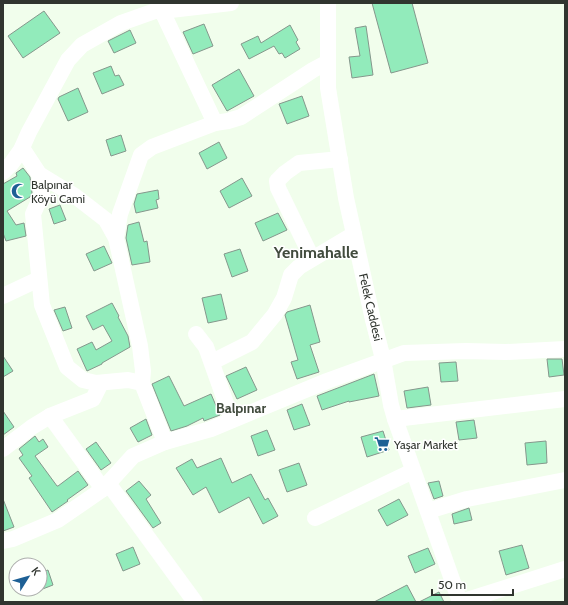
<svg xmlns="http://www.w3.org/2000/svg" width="568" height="605" font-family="Cabin,sans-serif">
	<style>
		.building { fill: #92ebbb; stroke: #85978c }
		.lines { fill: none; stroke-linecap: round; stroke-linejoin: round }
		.minor { stroke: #fff; stroke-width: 16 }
		.labels { text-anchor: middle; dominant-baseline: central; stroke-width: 3; stroke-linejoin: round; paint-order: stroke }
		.poi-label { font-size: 12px; fill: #30352f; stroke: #fff; text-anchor: start }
		.street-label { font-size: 12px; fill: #30352f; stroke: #fff }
		.quarter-label { font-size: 14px; font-weight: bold; fill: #414b3d; stroke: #fff }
		.district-label { font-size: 16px; font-weight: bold; fill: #414b3d; stroke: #fff }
	</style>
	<rect width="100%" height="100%" fill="#f1feec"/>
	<g class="building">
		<polygon points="372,3 412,3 428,63 391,73"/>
		<polygon points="44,11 60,33 23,58 8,36"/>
		<polygon points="204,24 213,46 193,54 183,32"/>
		<polygon points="290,25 298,40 296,42 300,49 285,58 282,53 279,54 274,46 249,59 241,44 258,36 261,43"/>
		<polygon points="366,26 373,75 352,78 349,57 360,56 355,28"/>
		<polygon points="130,30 136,43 114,53 108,41"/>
		<polygon points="111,66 115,76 119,75 124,85 102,94 93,73"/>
		<polygon points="239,69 254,96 227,111 212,85"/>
		<polygon points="78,88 88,112 68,121 58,99 59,97"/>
		<polygon points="302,96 309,116 287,124 279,104"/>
		<polygon points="121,135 126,151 111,156 106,140"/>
		<polygon points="219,142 227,158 207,169 199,153"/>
		<polygon points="23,168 30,177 32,193 30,197 7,211 16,225 24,223 26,236 6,241 3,233 3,184 17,176 16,173"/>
		<polygon points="242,178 252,196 229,208 220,191"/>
		<polygon points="158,190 159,199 156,200 158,208 136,213 134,204 137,194"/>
		<polygon points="60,205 66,220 54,224 49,209"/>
		<polygon points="278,213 287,230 263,241 255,223"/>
		<polygon points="139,222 144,242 147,241 150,262 132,265 126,238 128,225"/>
		<polygon points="104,246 112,263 94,271 86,254"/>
		<polygon points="240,249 248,271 232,277 224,254"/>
		<polygon points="221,294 227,319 208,323 202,298"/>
		<polygon points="112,303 119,316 118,317 128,336 130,347 102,363 102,364 87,371 77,349 92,342 96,350 112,341 103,325 93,330 86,316"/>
		<polygon points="310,305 320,342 310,345 319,372 297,379 291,362 298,360 285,315 287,312"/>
		<polygon points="65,307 72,328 63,331 54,310"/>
		<polygon points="3,356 13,371 3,377"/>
		<polygon points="547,359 562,359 564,375 549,377"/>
		<polygon points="456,362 458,381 441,382 439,363"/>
		<polygon points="246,367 257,390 237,399 226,376"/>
		<polygon points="374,374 379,396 349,402 349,401 322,410 317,396"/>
		<polygon points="169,376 184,406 211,394 220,415 204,421 203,418 187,426 171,431 152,384"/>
		<polygon points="428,387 431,405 407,408 404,391"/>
		<polygon points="302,404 310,425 294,430 287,410"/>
		<polygon points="3,411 14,427 3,435"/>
		<polygon points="146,419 152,435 138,442 130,428"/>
		<polygon points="474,420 477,438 459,440 456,422"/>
		<polygon points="267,430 275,450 258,456 251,436"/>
		<polygon points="383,431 389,450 367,457 361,437"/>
		<polygon points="35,436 39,442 43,439 48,447 35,456 57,486 58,486 78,471 88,485 67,500 68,501 52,512 29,478 32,476 19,458 23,455 19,449"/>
		<polygon points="546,441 547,463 527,465 525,443"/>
		<polygon points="96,442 111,463 101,470 86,449"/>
		<polygon points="221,458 232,483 251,474 265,500 268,498 278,516 263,524 249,497 219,513 206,487 193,495 176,468 192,459 197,468"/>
		<polygon points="299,463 307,485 287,492 279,470"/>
		<polygon points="139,481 151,495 146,499 161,523 153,528 126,491"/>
		<polygon points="439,481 443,496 434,499 428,483"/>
		<polygon points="3,499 14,527 3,531"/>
		<polygon points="399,499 408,515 387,526 378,510"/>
		<polygon points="469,508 472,520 454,524 452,514"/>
		<polygon points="522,545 529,568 506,575 499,551"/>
		<polygon points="133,547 140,564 123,571 116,554"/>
		<polygon points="428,548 435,564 415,573 408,556"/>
		<polygon points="48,570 53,585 40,590 40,573"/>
		<polygon points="407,585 416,602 374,602"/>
		<polygon points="439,592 444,602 419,602"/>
	</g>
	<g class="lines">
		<g class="minor">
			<polyline points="328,3 328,88 346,198 373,320 383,359 391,405 395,419 460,602"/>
			<polyline points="162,11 231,3"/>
			<polyline points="22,148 39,174 42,194 33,214 42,305 67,367 83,380 96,383 128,380 142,383 165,442 211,429 327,381 404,353 466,351 506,352 565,349"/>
			<polyline points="3,172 11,164 21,150 29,132 68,60 82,45 121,23 155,11 162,11 215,123"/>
			<polyline points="39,174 75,196 106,220 116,238 140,346 143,371 142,383"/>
			<polyline points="116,238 120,214 141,155 152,147 215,123 228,121 241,117 313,70 328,62"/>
			<polyline points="312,258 278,188 277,181 285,173 299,163 340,159"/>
			<polyline points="3,296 39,279"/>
			<polyline points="196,334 206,347 232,420"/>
			<polyline points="212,362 252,342 275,314 284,298 291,275 299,267 354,234"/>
			<polyline points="50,416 103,489"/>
			<polyline points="395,419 565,399"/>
			<polyline points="3,449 32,427 50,416 93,399 101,383"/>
			<polyline points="108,483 195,602"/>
			<polyline points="428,511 467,499 565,480"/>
			<polyline points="315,518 413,471"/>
			<polyline points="3,541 13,539 58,520 103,489 133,456 165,442"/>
			<polyline points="461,602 565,569"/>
		</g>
	</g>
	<defs>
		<symbol id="mosque-bare" viewBox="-9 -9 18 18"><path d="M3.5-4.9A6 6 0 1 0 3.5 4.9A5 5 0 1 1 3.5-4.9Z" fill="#1e6095" stroke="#fff" stroke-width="2.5" paint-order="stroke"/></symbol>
		<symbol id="supermarket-bare" viewBox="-9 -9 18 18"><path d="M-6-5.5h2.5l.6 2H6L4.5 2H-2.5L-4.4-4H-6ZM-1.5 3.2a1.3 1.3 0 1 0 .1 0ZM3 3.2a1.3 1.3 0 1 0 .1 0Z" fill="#1e6095" stroke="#fff" stroke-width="2.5" paint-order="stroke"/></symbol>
	</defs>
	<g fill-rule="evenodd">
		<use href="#mosque-bare" x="8" y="180" width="22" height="22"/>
		<use href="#supermarket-bare" x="371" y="433" width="22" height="22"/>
	</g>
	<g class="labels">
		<g class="poi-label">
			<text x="31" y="184">Balpınar<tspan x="31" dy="14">Köyü Cami</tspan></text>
			<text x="394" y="444">Yaşar Market</text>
		</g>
		<g class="street-label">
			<text transform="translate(371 307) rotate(77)">Felek Caddesi</text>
		</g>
		<g class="quarter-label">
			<text x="241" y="408">Balpınar</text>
		</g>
		<g class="district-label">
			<text x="316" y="252">Yenimahalle</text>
		</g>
	</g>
	<rect width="568" height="605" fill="none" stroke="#30352f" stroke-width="8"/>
	<g transform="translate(28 577) rotate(53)"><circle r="19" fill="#ffffff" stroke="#acaeac"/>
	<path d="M0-3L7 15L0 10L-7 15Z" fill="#1e6095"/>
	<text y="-6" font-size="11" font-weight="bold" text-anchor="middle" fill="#30352f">K</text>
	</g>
	<path d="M432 589v6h81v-6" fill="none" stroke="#30352f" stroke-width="2"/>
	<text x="438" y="589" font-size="12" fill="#30352f" stroke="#ffffff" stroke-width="3" paint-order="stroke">50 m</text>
</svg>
